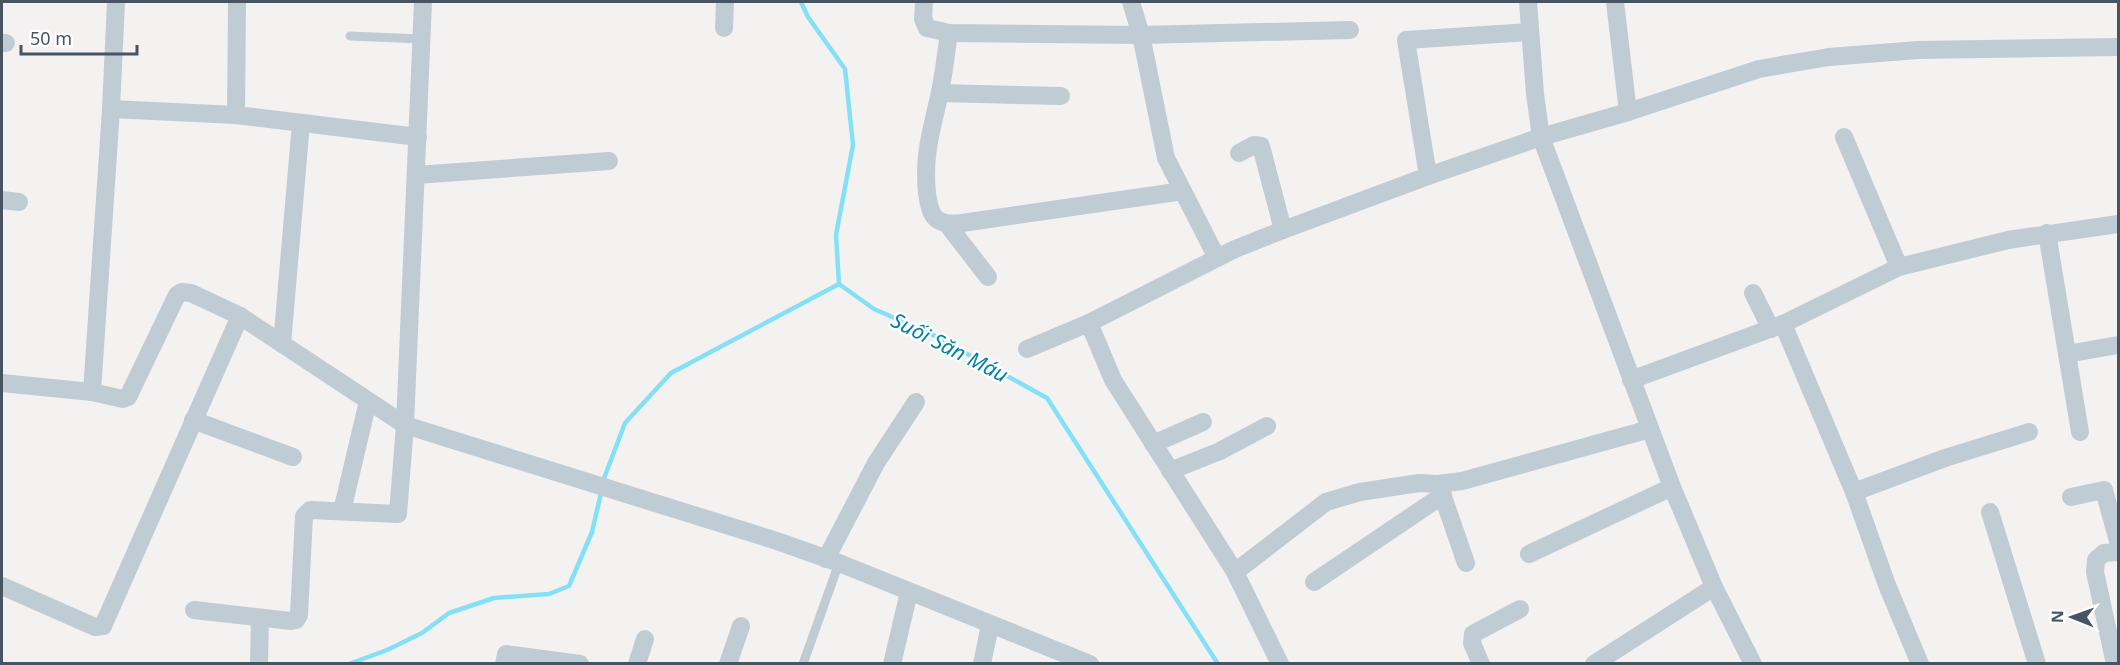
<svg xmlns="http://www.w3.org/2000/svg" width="2120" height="665" font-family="'Noto Sans',sans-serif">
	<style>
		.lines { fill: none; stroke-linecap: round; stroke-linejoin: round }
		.stream { stroke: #84e0f6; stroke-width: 4.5 }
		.service { stroke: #c0ccd4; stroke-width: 9 }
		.minor { stroke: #c0ccd4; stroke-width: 18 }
		.labels { text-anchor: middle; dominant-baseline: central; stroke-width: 4.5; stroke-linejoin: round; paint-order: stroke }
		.water-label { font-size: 21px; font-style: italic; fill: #0381a2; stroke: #fff }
	</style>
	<rect width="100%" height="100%" fill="#f4f1f1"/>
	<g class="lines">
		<g class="stream">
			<polyline points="801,2 808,17 845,69 853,145 836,235 839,284 874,309 933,335 1047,398 1218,664"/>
			<polyline points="603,481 625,423 671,373 839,284"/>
			<polyline points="349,664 387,650 422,633 449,613 494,598 549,594 569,586 592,532 602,489"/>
		</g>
		<g class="service">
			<polyline points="350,36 422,39"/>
			<polyline points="803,664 839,563"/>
		</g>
		<g class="minor">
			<polyline points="924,2 923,19 927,28 949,33 1141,35 1350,30"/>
			<polyline points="1131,2 1141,35 1166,158 1217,258"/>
			<polyline points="1528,2 1535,94 1541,137 1672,487 1714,587 1753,664"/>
			<polyline points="1615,2 1628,112"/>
			<polyline points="724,28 725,2"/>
			<path d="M949 33C946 53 944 73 940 92 932 130 923 153 927 193 928 200 929 209 933 215 940 225 952 224 962 223L1183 191"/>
			<polyline points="2,43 6,43"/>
			<polyline points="940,93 1061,96"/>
			<polyline points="111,109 236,115 418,137"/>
			<polyline points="236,115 237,2"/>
			<polyline points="1844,137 1899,267"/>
			<polyline points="1239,153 1254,145 1261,146 1283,230"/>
			<polyline points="416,175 609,161"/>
			<polyline points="1428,176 1406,40 1530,32"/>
			<polyline points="2,200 19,202"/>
			<polyline points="947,224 988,277"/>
			<polyline points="2047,233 2080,432"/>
			<polyline points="1753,293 1771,329"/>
			<polyline points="1089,323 1113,380 1235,572 1280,664"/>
			<polyline points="1783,324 1854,492 1887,585 1920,664"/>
			<polyline points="282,344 301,123"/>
			<polyline points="1027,349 1089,323 1235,249 1283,230 1428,176 1541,137 1628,112 1759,69 1829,57 1918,50 2118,47"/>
			<polyline points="2067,354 2118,345"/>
			<polyline points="1631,380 1783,324 1899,267 2008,240 2118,224"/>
			<polyline points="2,383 92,392 123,399 128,397 177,295 182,292 191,293 240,316 405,425 777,541 839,563 1090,664"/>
			<polyline points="92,392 111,109 116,2"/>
			<polyline points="193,420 293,457"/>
			<polyline points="1153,444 1203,422"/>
			<polyline points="1170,471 1220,451 1267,426"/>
			<polyline points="1439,485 1466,563"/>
			<polyline points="1854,492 1945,458 2029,432"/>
			<polyline points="2071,497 2104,490 2118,541"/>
			<polyline points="342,511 368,401"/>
			<polyline points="1990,512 2037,664"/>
			<polyline points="1529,554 1672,487"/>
			<polyline points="826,559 876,463 916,402"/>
			<polyline points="1235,572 1326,502 1360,492 1419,483 1438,484 1462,481 1650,429"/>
			<polyline points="1314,582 1443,495"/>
			<polyline points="2,586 95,627 103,626 240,316"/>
			<polyline points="194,610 291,621 296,620 299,615 304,516 310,510 398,514 405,425 423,2"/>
			<polyline points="259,663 260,618"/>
			<polyline points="504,664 506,654 580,664"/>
			<polyline points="637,664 645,639"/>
			<polyline points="728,664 741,626"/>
			<polyline points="892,664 909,592"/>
			<polyline points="982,664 990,625"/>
			<polyline points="1481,664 1472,643 1473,634 1520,609"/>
			<polyline points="1594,664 1714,587"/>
			<polyline points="2115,664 2095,572 2096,560 2104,553 2118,552"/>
		</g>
	</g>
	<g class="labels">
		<g class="water-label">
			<text transform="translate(950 347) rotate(27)">Suối Săn Máu</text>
		</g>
	</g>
	<rect width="2120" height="665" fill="none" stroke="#465561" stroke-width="6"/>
	<g transform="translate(2072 617) rotate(271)" stroke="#ffffff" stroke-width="4.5" paint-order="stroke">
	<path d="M0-4.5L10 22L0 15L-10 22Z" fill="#465561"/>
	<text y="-9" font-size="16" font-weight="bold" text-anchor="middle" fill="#465561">N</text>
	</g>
	<path d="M21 45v9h116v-9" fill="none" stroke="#465561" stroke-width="3"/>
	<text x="30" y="45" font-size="18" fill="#465561" stroke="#ffffff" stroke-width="4.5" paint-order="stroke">50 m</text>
</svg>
